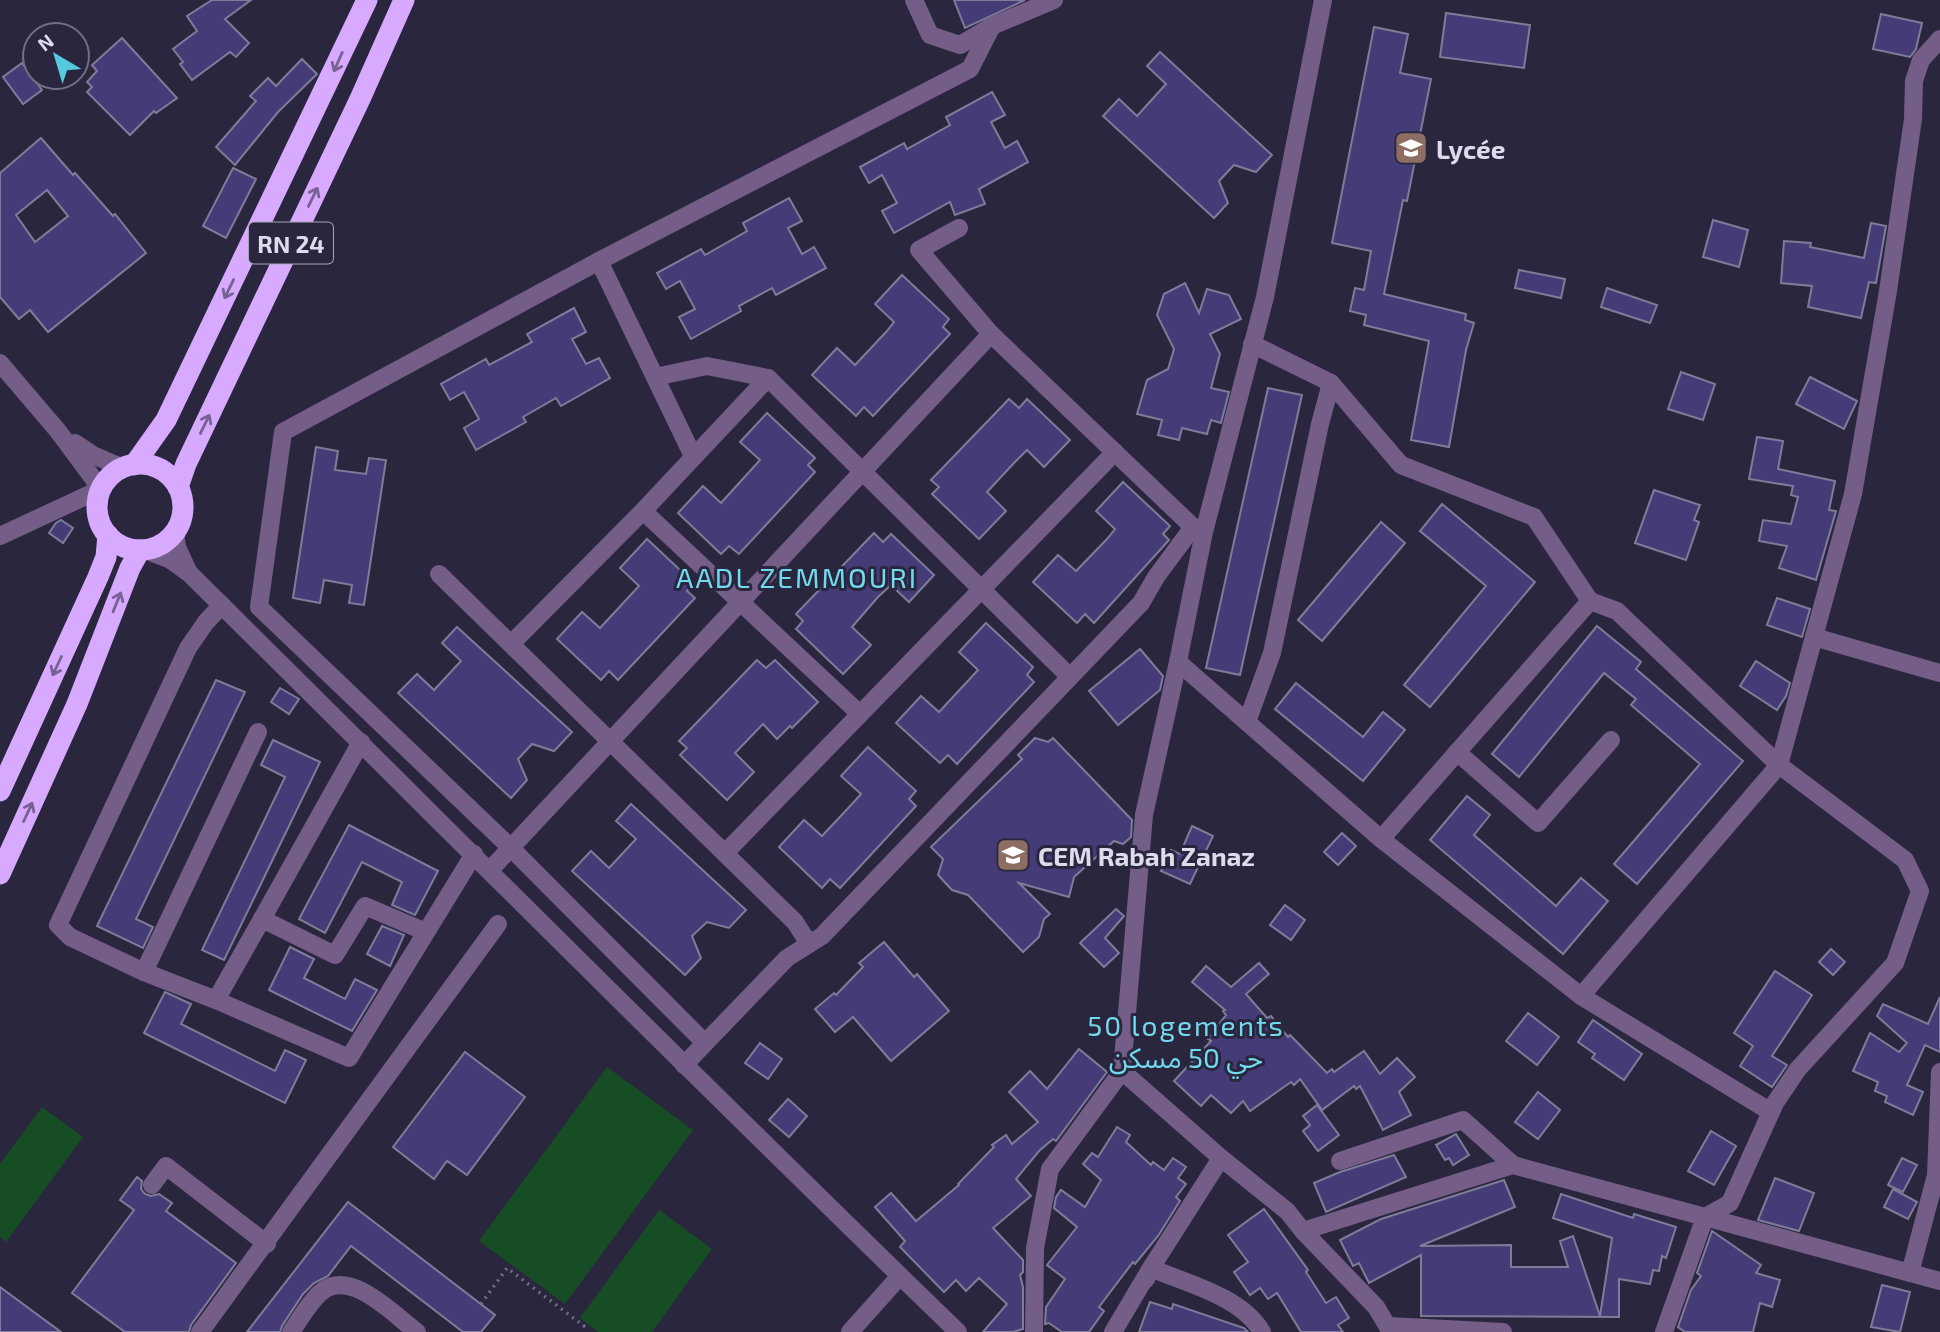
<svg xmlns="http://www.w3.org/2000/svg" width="1940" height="1332" font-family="'Exo 2','Noto Sans Arabic',sans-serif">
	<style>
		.park { fill: #174d25 }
		.building { fill: #453c77; stroke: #7e7c98; stroke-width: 2; fill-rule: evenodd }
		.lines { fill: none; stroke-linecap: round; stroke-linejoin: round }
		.path { stroke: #716f84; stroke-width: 3.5; stroke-dasharray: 2 5; stroke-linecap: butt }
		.minor { stroke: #745e88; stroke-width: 18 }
		.highway { stroke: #d7aaff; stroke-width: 21 }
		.oneway { stroke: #776195 }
		.labels { text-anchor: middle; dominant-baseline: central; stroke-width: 6; stroke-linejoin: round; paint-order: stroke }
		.shield { fill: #29263e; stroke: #a7a5b8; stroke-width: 2 }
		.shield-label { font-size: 24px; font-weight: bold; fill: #dddcec }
		.poi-label { font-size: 26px; font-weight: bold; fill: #dddcec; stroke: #29263e; text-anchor: start }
		.neighbourhood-label { font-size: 28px; letter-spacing: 2px; fill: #72daee; stroke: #29263e }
	</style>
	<rect width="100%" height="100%" fill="#29263e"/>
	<g class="park">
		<polygon points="607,1067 693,1130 565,1304 479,1241"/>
		<polygon points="42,1107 83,1137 6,1242 0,1237 0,1164"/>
		<polygon points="659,1210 712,1249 652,1332 598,1332 580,1318"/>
	</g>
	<g class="building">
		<polygon points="212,0 251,0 225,19 249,43 236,57 230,52 192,80 180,64 183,62 173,49 197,31 187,16"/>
		<polygon points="954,0 1025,0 965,28"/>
		<polygon points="1446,13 1530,25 1524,68 1440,57"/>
		<polygon points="1881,14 1922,23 1916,49 1910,57 1873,49"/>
		<polygon points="1374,27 1408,34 1400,73 1431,79 1407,201 1403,200 1384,294 1466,314 1465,320 1474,323 1466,350 1449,447 1411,440 1429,341 1364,325 1366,315 1350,311 1355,288 1364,290 1371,251 1332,243"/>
		<polygon points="122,38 177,98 156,113 154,111 130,135 87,92 92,87 87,82 97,71 92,65"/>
		<polygon points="1160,52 1272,155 1256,172 1234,165 1219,181 1228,203 1214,218 1103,116 1119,99 1137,116 1166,84 1147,66"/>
		<polygon points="302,59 317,74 278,112 235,165 216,147 256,101 250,96 268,78 276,86"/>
		<polygon points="22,63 42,90 23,104 3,77"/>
		<polygon points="992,92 1005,115 991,122 1005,148 1017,141 1028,162 979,189 985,204 955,215 950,202 894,233 882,211 897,203 882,175 869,183 860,167 904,143 907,149 950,125 946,117"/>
		<path d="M41 138 73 175 75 173 113 216 115 214 146 253 48 332 30 310 19 319 0 297V173ZM47 190 68 216 35 242 16 215Z"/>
		<polygon points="233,168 256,179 226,238 203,226"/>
		<polygon points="789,198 802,221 788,228 802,254 814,247 826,268 776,295 772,288 739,306 741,311 691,339 679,317 695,309 680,281 666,289 657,273 701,249 705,255 747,231 743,223"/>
		<polygon points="1713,220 1748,230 1739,267 1703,257"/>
		<polygon points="1871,223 1886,226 1876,283 1869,282 1861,318 1808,307 1812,286 1781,283 1784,241 1811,243 1810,247 1864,258"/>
		<polygon points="1519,270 1565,279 1561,298 1515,288"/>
		<polygon points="902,275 949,319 943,327 950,334 873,416 864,407 856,416 812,375 837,348 855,365 886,332 894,322 875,304"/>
		<polygon points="1185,283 1199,313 1207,289 1229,295 1241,319 1210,334 1220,354 1211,388 1229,392 1221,423 1211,420 1207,434 1182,428 1179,440 1158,435 1162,420 1137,414 1147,380 1168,369 1174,349 1157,315 1164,294"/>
		<polygon points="1607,288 1657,305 1650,323 1601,307"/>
		<polygon points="574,308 586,332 572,339 586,364 599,358 610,378 561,406 556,398 523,417 526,422 476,450 464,428 479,419 464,392 450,400 441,384 486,359 489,365 532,342 527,334"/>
		<polygon points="1681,372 1715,384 1703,420 1668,409"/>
		<polygon points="1810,377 1857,401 1844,429 1796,404"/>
		<polygon points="1268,388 1302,395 1240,675 1206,668"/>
		<polygon points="1009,399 1019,408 1027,399 1070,440 1044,467 1027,450 1014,463 987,492 1006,511 979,539 932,494 939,487 931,480"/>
		<polygon points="767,413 815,458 808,465 815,472 739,554 729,546 721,554 678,513 703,486 721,503 760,460 740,442"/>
		<polygon points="1757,437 1783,441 1778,469 1835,481 1829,510 1836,511 1816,580 1779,568 1787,546 1759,541 1763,520 1791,524 1798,497 1791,495 1793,486 1749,479"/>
		<polygon points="316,447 338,451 335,470 366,474 369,458 386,460 364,605 349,603 352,585 324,580 320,603 293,598"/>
		<polygon points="1123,482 1170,526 1163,534 1169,540 1094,623 1085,614 1077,623 1033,582 1058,555 1076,571 1107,539 1115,529 1096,511"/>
		<polygon points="1654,490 1700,505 1694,520 1699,522 1686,560 1635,543"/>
		<polygon points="1442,504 1535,582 1430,707 1404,685 1486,586 1420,531"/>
		<polygon points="61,520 73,528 63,543 49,533 56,523"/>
		<polygon points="1381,522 1405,543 1322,641 1298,620"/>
		<polygon points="874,533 883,542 891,534 934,575 909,602 891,585 878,597 852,627 871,645 843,674 796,629 803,621 796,614"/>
		<polygon points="647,539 694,583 687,591 695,598 618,680 609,671 601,680 557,639 582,612 600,628 639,586 620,568"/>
		<polygon points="1777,598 1810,609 1802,637 1767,625"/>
		<polygon points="986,623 1033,667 1027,675 1034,682 957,764 948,755 940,763 896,723 921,696 939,712 978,670 959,652"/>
		<polygon points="1597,626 1641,662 1636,669 1743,761 1637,884 1614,864 1700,764 1631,705 1636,699 1604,673 1519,777 1492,754"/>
		<polygon points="457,627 572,732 554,751 532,744 518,759 527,780 511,798 398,693 417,674 434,690 461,661 442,643"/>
		<polygon points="1140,649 1163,676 1160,690 1118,725 1089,691"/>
		<polygon points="757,660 766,668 775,660 818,702 792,728 790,726 777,739 763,724 735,753 754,772 727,800 680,755 687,748 679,741"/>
		<polygon points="1756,661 1790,683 1786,696 1777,710 1740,686"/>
		<polygon points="216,680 245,692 136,919 153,927 143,948 97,926"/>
		<polygon points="1296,683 1363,737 1383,712 1405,730 1363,781 1275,709"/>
		<polygon points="280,688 299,699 289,714 271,702"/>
		<polygon points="1035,738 1048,742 1053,738 1132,820 1131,837 1123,844 1114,841 1074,877 1069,897 1019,883 1050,914 1044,919 1039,937 1023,952 968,895 952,890 938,875 943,859 931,847 1022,759 1018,755"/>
		<polygon points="273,740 320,762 224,960 202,950 285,777 261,765"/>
		<polygon points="868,747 916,791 909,799 916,806 840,888 830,879 822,888 779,847 804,820 822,836 852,804 861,794 841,776"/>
		<polygon points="1467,796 1490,815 1474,835 1556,906 1581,878 1608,901 1563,954 1430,840"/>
		<polygon points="631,804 746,910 729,928 707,922 692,936 701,958 685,975 572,871 591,851 609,868 636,839 616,821"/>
		<polygon points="349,825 438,871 415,915 392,905 402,882 362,862 325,933 299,919"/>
		<polygon points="1192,826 1213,836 1190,884 1161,871 1171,850 1180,854"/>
		<polygon points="1342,833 1356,846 1338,865 1324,852"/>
		<polygon points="1285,905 1305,920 1291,940 1270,925"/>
		<polygon points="1116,909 1124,916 1105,938 1119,953 1104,967 1080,943"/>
		<polygon points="382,926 404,935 390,966 367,954"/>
		<polygon points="884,942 914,977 917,974 949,1011 891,1061 853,1017 835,1032 815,1009 834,993 836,995 863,967 859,963"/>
		<polygon points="290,947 314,959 304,978 345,999 355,979 377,990 352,1031 269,990"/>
		<polygon points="1831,949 1845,962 1833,975 1819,962"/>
		<polygon points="1259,963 1269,974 1246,994 1267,1018 1271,1016 1288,1037 1290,1035 1327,1073 1332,1069 1334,1072 1364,1051 1380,1074 1397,1058 1415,1077 1399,1092 1411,1115 1383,1130 1360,1086 1356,1089 1354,1086 1322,1110 1300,1079 1294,1085 1291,1082 1250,1111 1243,1101 1231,1113 1211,1095 1201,1106 1174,1081 1211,1041 1208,1039 1226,1015 1223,1011 1225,1010 1192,982 1206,966 1231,987"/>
		<polygon points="1775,971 1812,995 1772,1056 1787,1065 1772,1087 1740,1066 1753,1046 1734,1033"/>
		<polygon points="165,992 191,1004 181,1024 275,1071 285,1050 306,1060 285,1103 144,1033"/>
		<polygon points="1940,997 1940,1052 1925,1045 1907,1085 1923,1092 1913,1115 1885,1102 1887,1096 1875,1091 1878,1082 1853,1071 1870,1033 1899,1052 1907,1043 1877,1016 1883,1004 1928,1024"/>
		<polygon points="1528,1013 1559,1037 1537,1065 1506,1041"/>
		<polygon points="1593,1020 1642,1054 1624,1080 1592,1058 1595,1054 1578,1042"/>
		<polygon points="760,1043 782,1059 768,1079 745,1063"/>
		<polygon points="1079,1049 1107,1072 1056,1141 1053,1139 1039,1151 1016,1179 1031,1196 993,1228 1023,1260 1023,1272 1020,1275 1023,1287 1023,1329 1013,1332 983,1332 1007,1304 979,1278 966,1291 956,1280 944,1292 900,1247 905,1241 875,1207 891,1193 916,1221 959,1185 958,1184 994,1147 992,1145 1006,1135 1012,1144 1038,1122 1009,1092 1030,1071 1047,1089"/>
		<polygon points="465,1052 525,1097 467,1175 447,1161 434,1179 393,1147"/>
		<polygon points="1538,1092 1560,1110 1538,1139 1515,1122"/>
		<polygon points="788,1099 807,1116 789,1137 769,1120"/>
		<polygon points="1317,1105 1339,1135 1318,1151 1303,1131 1310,1125 1303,1116"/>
		<polygon points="1117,1127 1130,1135 1126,1142 1151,1165 1153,1162 1164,1170 1173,1158 1186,1167 1178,1178 1186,1184 1176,1197 1180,1201 1158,1236 1135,1264 1133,1262 1099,1307 1104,1311 1089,1332 1062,1332 1049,1323 1045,1324 1046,1307 1065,1279 1047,1265 1077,1227 1054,1208 1056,1197 1061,1190 1085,1207 1101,1180 1083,1164 1092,1153 1098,1157"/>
		<polygon points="1711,1131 1736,1146 1714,1185 1688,1171"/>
		<polygon points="1456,1134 1469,1155 1453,1165 1449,1158 1445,1160 1436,1145"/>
		<polygon points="1394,1155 1406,1177 1326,1212 1314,1183 1340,1172"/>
		<polygon points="1902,1158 1917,1165 1903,1192 1888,1185"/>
		<polygon points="137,1177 142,1181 141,1189 145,1194 151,1196 159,1194 172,1203 166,1211 236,1263 191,1325 189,1332 125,1332 72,1293 134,1210 120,1200"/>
		<polygon points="1775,1178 1814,1193 1799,1231 1758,1220"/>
		<polygon points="1504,1180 1515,1207 1420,1246 1511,1245 1511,1267 1568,1267 1560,1241 1573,1236 1600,1316 1612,1238 1553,1218 1561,1194 1633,1218 1634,1214 1676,1227 1666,1258 1662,1256 1659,1271 1653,1270 1650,1284 1619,1279 1619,1317 1421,1316 1421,1255 1369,1283 1359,1263 1353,1266 1340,1240 1381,1219"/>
		<polygon points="1893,1189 1917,1202 1908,1219 1884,1207"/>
		<polygon points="348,1202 495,1315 481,1332 463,1332 351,1246 328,1276 314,1283 303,1294 282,1326 280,1332 247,1332"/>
		<polygon points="1264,1209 1308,1270 1306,1272 1326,1303 1336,1297 1349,1318 1338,1325 1343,1332 1301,1332 1277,1293 1268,1299 1260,1288 1250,1295 1234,1272 1248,1262 1228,1235"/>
		<polygon points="1712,1231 1761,1265 1756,1273 1780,1280 1772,1307 1760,1303 1753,1332 1685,1332 1678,1327 1691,1290 1701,1276 1697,1273"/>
		<polygon points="1882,1285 1910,1292 1900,1332 1871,1327"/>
		<polygon points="0,1287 61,1332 0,1332"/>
		<polygon points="1150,1302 1172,1309 1173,1304 1244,1328 1248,1332 1139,1332"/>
	</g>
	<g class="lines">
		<polyline class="path" points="481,1304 507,1268 584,1326 585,1322"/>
		<g class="minor">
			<polyline points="914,0 930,35 960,45 992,26"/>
			<polyline points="599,261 693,456"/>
			<polyline points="1252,344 1331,383 1401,465 1534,517 1590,601"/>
			<polyline points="0,363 58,431 101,489 0,536"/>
			<polyline points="655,377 707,366 768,378"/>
			<polyline points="75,443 93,455 123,468"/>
			<polyline points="643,511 860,714"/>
			<polyline points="175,532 177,547 188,571"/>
			<path d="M145 550 169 559 190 574C446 827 699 1082 958 1332"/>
			<polyline points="439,574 795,922 809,944"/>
			<polyline points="222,605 206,622 188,648 58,925 70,937 144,972 216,1000 349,1058 474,854"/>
			<polyline points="1814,637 1940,673"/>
			<polyline points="511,644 643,511 768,378 1070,677"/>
			<polyline points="1178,662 1381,839 1581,996 1771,1112"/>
			<polyline points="1247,722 1272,653 1320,424 1331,383"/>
			<polyline points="1457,752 1538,823 1611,740"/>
			<polyline points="725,853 1115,452"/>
			<polyline points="490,870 991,334"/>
			<polyline points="262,919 361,742"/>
			<polyline points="144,972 258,732"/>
			<polyline points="1581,996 1779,765 1853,494 1888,291 1913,119 1914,81 1921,60 1940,39"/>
			<polyline points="216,1000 262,919 335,955 365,906 426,932"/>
			<polyline points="705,1043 511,848 259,607 283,432 599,261 970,69 992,26 1054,0"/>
			<polyline points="684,1065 787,958 822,936 1141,603 1156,577 1193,527 991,334 919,250 959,228"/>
			<polyline points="1122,1071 1221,1158 1287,1211 1303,1231 1376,1307 1391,1332"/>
			<polyline points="1340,1161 1463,1120 1513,1165"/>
			<polyline points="152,1185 166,1166 267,1244"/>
			<polyline points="1303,1231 1513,1165 1705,1217 1730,1203 1775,1103 1798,1069 1895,963 1920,891 1905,860 1779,765 1617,611 1590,601 1381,839"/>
			<polyline points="1910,1273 1936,1175 1940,1072"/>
			<path d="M1146 1279 1151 1268C1187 1284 1241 1296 1262 1332"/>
			<polyline points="1388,1326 1503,1332"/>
			<polyline points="200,1332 498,924"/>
			<path d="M291 1332C300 1319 309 1303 320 1293 349 1266 394 1315 417 1332"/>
			<polyline points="850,1332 900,1276"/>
			<polyline points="1034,1332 1035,1248 1050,1169 1122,1071 1144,815 1178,662 1204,532 1265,297 1323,0"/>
			<polyline points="1113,1332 1151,1268 1221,1158"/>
			<polyline points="1664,1332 1705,1217 1940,1281"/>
		</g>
		<g class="highway">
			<circle cx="140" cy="507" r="43"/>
			<polyline points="134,465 166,420 367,0"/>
			<polyline points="178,487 186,464 360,99 404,0"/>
			<polyline points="0,791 98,577 106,557 108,535"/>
			<polyline points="0,874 77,704 130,568 140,550"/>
		</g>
	</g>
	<defs><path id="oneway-shaft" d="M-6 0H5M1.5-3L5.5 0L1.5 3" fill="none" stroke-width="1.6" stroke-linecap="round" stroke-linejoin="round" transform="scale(1.75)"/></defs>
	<g class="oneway">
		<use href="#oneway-shaft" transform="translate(338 62) rotate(114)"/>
		<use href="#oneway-shaft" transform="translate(313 197) rotate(-64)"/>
		<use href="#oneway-shaft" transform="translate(229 289) rotate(116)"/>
		<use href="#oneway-shaft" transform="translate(205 424) rotate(-64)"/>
		<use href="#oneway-shaft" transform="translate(117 602) rotate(-68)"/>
		<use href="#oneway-shaft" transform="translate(57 666) rotate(115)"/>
		<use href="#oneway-shaft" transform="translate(28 812) rotate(-65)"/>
	</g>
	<defs>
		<symbol id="school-square" viewBox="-11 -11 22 22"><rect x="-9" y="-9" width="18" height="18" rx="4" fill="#8d6e63" stroke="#29263e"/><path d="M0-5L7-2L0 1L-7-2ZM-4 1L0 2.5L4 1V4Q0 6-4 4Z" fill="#fff"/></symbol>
	</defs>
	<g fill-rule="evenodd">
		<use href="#school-square" x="1392" y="129" width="38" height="38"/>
		<use href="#school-square" x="994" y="836" width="38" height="38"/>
	</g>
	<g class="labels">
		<rect class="shield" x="249" y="222.5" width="84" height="41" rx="5"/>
		<g class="shield-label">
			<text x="291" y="243">RN 24</text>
		</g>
		<g class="poi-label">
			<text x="1436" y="148">Lycée</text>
			<text x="1038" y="855">CEM Rabah Zanaz</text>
		</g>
		<g class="neighbourhood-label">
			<text x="797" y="577">AADL ZEMMOURI</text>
			<text x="1186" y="1025">50 logements<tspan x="1186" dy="32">حي 50 مسكن</tspan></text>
		</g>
	</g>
	<g transform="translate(56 56) rotate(322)"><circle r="33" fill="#29263e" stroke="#716f84" stroke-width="2"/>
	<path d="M0-5L12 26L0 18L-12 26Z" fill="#55cadf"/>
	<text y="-10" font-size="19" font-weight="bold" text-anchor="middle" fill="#dddcec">N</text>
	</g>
</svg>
